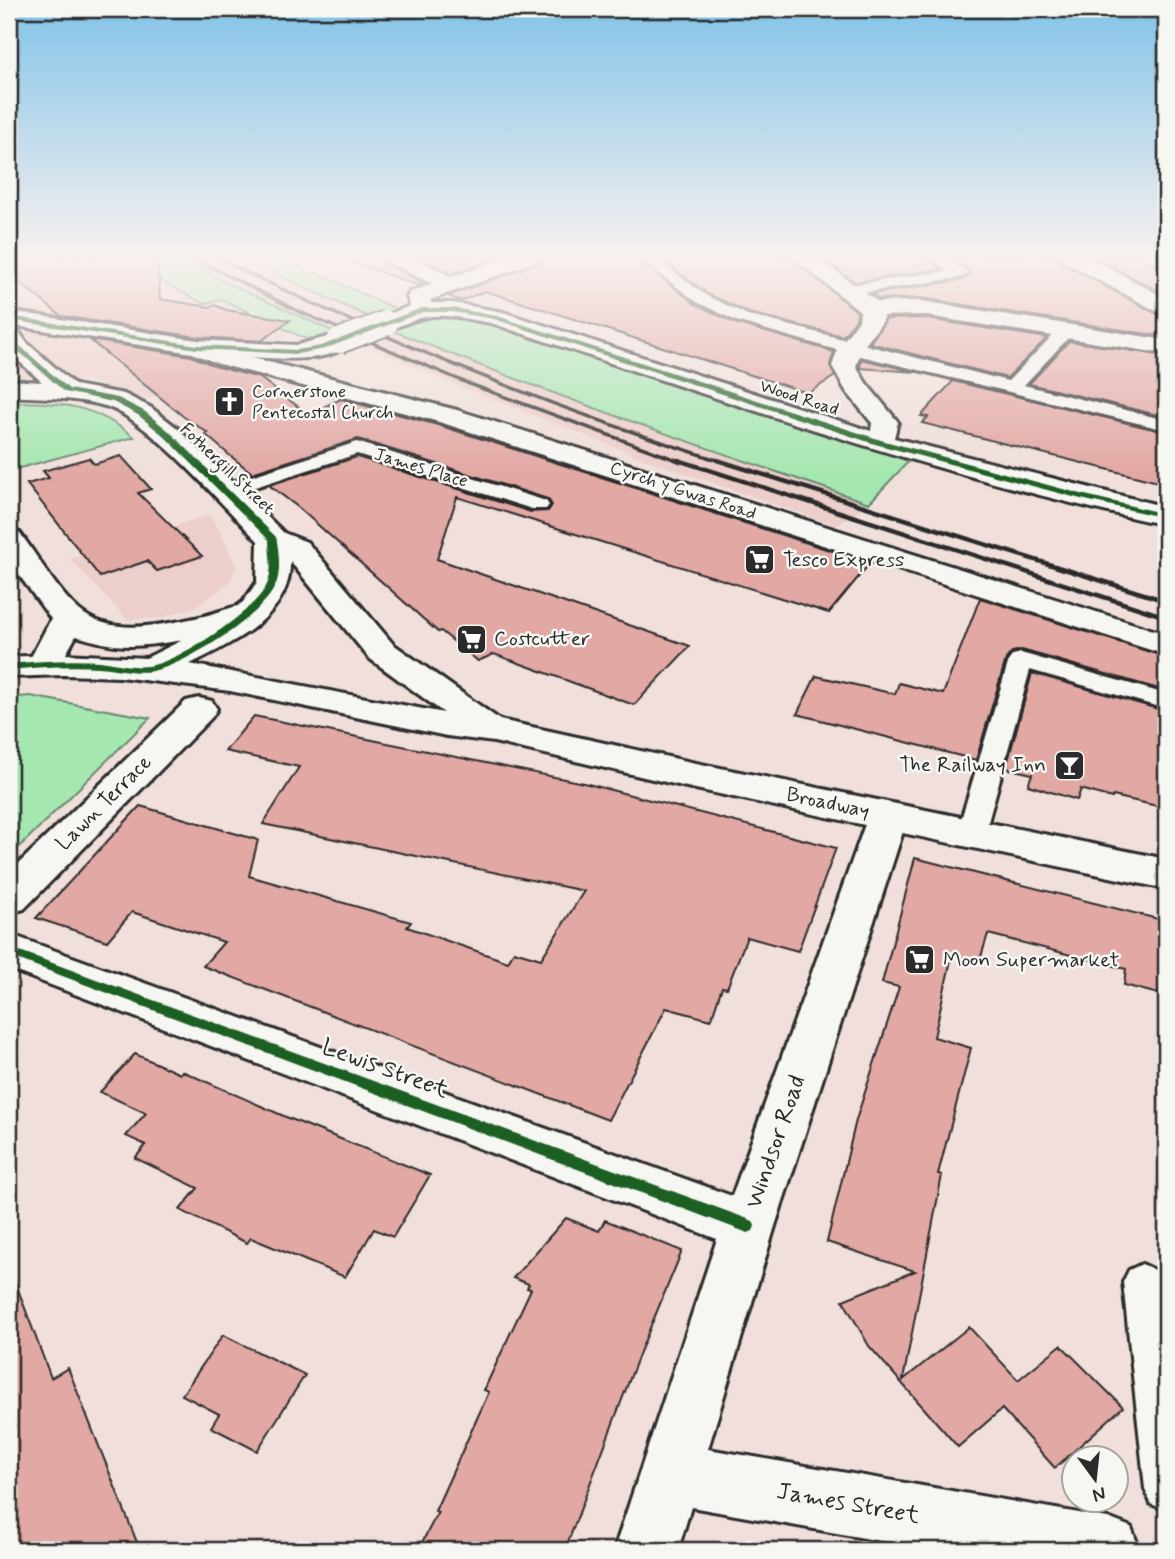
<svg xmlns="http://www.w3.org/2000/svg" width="1175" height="1559" font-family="Mynerve,sans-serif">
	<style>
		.built { fill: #ecceca }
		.green { fill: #a5e7b1; stroke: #68896e; stroke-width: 2 }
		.building { fill: #e2a8a4; stroke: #2b2b2b; stroke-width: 2 }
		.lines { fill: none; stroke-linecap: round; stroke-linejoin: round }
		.service-casing { stroke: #2b2b2b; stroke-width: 6 }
		.minor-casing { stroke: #2b2b2b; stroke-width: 6 }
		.secondary-casing { stroke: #2b2b2b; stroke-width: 6 }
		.service { fill: #f6f6f2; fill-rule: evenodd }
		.minor { fill: #f6f6f2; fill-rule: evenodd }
		.secondary { fill: #f6f6f2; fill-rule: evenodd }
		.rail-far1 { stroke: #2b2b2b; stroke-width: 3.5 }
		.rail { stroke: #2b2b2b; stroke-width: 4.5 }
		.minor-bridge-casing { stroke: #2b2b2b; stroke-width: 28; stroke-linecap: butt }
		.minor-bridge { stroke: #f6f6f2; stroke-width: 24 }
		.cycleway-casing { stroke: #f6f6f2; stroke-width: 5 }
		.cycleway { fill: #1b5e20; fill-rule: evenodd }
		.labels { text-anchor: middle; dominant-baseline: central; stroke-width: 5; stroke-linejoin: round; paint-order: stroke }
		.far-poi-label { font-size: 18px; fill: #2b2b2b; stroke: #f6f6f2; text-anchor: start }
		.far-street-label { font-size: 18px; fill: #2b2b2b; stroke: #f6f6f2 }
		.poi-label { font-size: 21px; fill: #2b2b2b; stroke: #f6f6f2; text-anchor: start }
		.street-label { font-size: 21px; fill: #2b2b2b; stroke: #f6f6f2 }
		.near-street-label { font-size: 24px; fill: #2b2b2b; stroke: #f6f6f2 }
	</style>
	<rect width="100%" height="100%" fill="#f0dfdb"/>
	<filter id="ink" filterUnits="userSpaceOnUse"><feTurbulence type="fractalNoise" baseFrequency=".0143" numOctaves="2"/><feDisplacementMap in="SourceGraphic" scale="14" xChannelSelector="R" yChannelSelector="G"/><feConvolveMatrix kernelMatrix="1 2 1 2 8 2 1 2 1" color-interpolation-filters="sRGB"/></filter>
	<g filter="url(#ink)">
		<g class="built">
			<polygon points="9,256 129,256 148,274 221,299 292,333 246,370 142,400 90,381 9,376"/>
			<polygon points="177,256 246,256 280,276 375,320 339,334 227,283"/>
			<polygon points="389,329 500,374 689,442 869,503 837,526 653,462 453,384 356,341"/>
			<polygon points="209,515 221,533 236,566 230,582 195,607 160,618 127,619 70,559"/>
		</g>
		<g class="green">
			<polygon points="129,256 177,256 227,283 339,334 306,339 221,299 204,304 148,274"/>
			<polygon points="246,256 282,256 312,274 317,273 396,309 375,320 280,276"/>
			<path d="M433 318 464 319 501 327 909 461 869 503C708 449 547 394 389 329Z"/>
			<path d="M9 402C60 402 93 404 134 437L9 471Z"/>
			<polygon points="30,696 150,718 9,857 9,698"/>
		</g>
		<g class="building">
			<polygon points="9,256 157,256 160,299 209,307 215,305 226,310 290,320 261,341 197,337 61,316 9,274"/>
			<polygon points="350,256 380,256 385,263 425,284 419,286 349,261"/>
			<polygon points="415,256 503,256 452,274"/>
			<polygon points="541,256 634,256 695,304 735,323 834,352 830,365 835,376 808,393 485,291 461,301 448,296 538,263"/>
			<polygon points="656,256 789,256 857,312 856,319 843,336 749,313 708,294"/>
			<polygon points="819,256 925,256 941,269 855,282"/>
			<polygon points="948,256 1057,256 1062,263 1157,314 1166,316 1166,337 921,298 879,299 872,294 962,280 971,274"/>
			<polygon points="1091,256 1148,256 1148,262 1166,271 1166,295"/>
			<polygon points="921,318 1047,338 1007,378 870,343 886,319"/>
			<polygon points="90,340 191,356 218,367 260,378 308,414 341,399 438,425 870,563 829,613 457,497 437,559 690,646 634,705 494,654 478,661 441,631 438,632 299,508 269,485 357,457 531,512 548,511 552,505 548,499 358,439 252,473 228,454 205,434 208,433 184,417"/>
			<polygon points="1069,341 1166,356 1166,417 1029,384"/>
			<polygon points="861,359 917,372 860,368"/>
			<polygon points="953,381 1166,432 1166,484 922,423 928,417 921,416"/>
			<polygon points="121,456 151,489 138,493 202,556 157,571 147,561 100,577 27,484 49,478 43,471 89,458 94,464"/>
			<polygon points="980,598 1166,657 1166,691 1022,650 1012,652 1006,659 976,760 797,714 816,676 895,694 899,683 943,694"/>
			<polygon points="1032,673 1166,711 1166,808 1113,796 1112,798 1081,789 1077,800 1028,785 1032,774 1006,768"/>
			<polygon points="254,716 584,783 836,848 798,951 747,937 727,988 722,987 711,1020 666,1008 608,1120 203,966 224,942 132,912 107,941 36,918 140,806 258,840 249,876 411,922 407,927 508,962 514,951 541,959 584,891 263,824 299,767 225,751"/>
			<polygon points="915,858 1166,921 1166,996 1124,985 1126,969 988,934 979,963 952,955 934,1037 971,1048 938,1174 942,1175 903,1380 969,1327 1018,1380 1061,1345 1123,1407 1055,1468 1002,1409 958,1447 869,1346 843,1300 915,1271 827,1242 856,1120 899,987 882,983"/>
			<polygon points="135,1054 180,1074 182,1071 286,1117 430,1175 393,1237 374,1229 345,1277 251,1238 247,1243 180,1210 198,1188 135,1158 146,1145 126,1136 146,1113 100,1092"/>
			<polygon points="566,1218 599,1231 605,1220 682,1251 640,1352 565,1550 418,1550 438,1512 435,1511 489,1392 484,1390 531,1289 527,1288 529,1284 513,1278"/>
			<polygon points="13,1276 51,1378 68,1368 140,1550 9,1550 9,1277"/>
			<polygon points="223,1335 305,1375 257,1451 211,1427 219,1414 182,1395"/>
		</g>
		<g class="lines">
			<defs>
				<g id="service">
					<polygon points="636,256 652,256 707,296 748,315 1008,381 1059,329 1071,329 1073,332 1071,335 1024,385 1166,420 1166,430 844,352 736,321 697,302"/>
					<polygon points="927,256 944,256 969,273 962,277 850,295 842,290 850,285 948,271"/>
					<polygon points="357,442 546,501 549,505 546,509 532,509 357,454 231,495 217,495 214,491 217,487"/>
					<polygon points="1021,653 1166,694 1166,709 1030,670 985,833 981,840 971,842 961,840 957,833 1009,660 1013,655"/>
					<polygon points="1142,1264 1155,1270 1161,1282 1166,1325 1166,1510 1151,1504 1145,1489 1123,1282 1129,1270"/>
				</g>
				<g id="minor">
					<path d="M383 256H410L452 277 510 256H539L537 261 430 300 432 303H453L503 312 871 431 872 423 846 391 832 366 838 348 859 320 860 311 791 256H815L878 302 921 301 1166 340V354L921 315 883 316V321L862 349 856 366 866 383 898 422 894 438 1166 507V525C936 476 714 397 491 323 470 320 446 313 425 317 408 320 395 332 378 328L374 323 378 318 410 306 407 297 410 292 432 284 386 261Z"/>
					<polygon points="1060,256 1086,256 1166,298 1166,314 1158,312 1063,261"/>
					<path d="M9 311 197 340 297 345 339 334 348 336 351 341C335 365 274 358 249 357L457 410 1166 634V655L439 422 219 364 192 353 9 325Z"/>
					<path d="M9 530 20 533C39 558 55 589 79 610 111 638 167 624 204 616 223 611 242 601 262 606L267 613C253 632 155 646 130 646 111 646 94 641 76 636L57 670 45 673 33 670 28 663 51 619 9 561Z"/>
					<polygon points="199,698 212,701 217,709 212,717 24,909 9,913 9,873 186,701"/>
					<polygon points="888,803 902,807 908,816 775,1226 708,1449 1108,1518 1131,1527 1140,1550 931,1550 691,1507 678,1550 614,1550 717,1239 9,969 9,934 732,1196 868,816 874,807"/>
				</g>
				<path id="secondary" d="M9 327 17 329 26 342 75 385 124 394 150 407 176 427 284 533 307 542 393 644 500 720 691 762 1166 859V889L691 788 494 742 447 736 230 691 120 677 64 675 9 677V657L64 654 146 658 209 627 243 602 257 582 258 541C224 507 148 418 105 406 74 397 41 398 9 396V380L42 382 9 352ZM290 561 369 658 444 713 190 664C232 643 292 616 290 561Z"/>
			</defs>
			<use href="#service" class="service-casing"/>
			<use href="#minor" class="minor-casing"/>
			<use href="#secondary" class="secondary-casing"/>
			<use href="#service" class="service"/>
			<use href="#minor" class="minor"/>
			<use href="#secondary" class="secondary"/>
			<g class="rail-far1">
				<polyline points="189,256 300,312 467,383 682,462"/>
				<path d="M213 256C377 337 548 407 723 462"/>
			</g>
			<g class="rail">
				<polyline points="678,460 1166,617"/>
				<polyline points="717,460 1166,601"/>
			</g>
			<defs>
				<polyline id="minor-bridge" points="339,341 386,323"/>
			</defs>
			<use href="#minor-bridge" class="minor-bridge-casing"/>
			<use href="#minor-bridge" class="minor-bridge"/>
			<defs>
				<g id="cycleway">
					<polygon points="422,308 453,308 497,316 881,440 1085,495 1166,514 1166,518 1081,499 875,444 494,319 453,312 423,312 324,349 297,354 197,349 9,320 9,316 197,345 297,350 321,346"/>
					<path d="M9 332 11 333 20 346 69 389 118 398 144 411 169 431 276 537C279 550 281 572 276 584 264 616 185 665 152 671 135 674 117 668 99 667 69 665 39 667 9 670V664C39 661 69 659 100 661 116 663 132 668 148 666 176 663 259 610 268 582 273 569 269 553 269 540L163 435 138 415 113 402 65 392 15 348 9 339Z"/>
					<polygon points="9,947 748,1219 753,1221 755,1226 753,1231 748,1233 9,956"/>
				</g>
			</defs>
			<use href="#cycleway" class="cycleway-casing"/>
			<use href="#cycleway" class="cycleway"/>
		</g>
	</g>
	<linearGradient id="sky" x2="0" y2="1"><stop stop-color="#82c3e8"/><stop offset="0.54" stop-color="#f8f1ef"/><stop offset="1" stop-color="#f8f1ef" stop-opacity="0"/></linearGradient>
	<rect width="1175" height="474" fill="url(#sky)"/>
	<defs>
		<symbol id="church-square" viewBox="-11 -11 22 22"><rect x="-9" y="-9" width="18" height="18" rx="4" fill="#2b2b2b" stroke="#f6f6f2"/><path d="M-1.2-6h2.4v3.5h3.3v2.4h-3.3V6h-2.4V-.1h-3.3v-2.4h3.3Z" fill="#fff"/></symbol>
		<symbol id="supermarket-square" viewBox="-11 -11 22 22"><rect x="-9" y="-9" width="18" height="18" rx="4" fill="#2b2b2b" stroke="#f6f6f2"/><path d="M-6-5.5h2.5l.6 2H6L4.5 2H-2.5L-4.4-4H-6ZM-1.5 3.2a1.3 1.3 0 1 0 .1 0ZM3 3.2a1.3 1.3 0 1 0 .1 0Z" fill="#fff"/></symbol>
		<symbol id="bar-square" viewBox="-11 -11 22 22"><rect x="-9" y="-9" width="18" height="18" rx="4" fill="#2b2b2b" stroke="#f6f6f2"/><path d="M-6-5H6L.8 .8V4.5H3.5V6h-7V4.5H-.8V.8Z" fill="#fff"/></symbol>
	</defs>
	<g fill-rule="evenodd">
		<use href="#church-square" x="212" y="384" width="35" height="35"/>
		<use href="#supermarket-square" x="742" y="542" width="35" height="35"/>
		<use href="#supermarket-square" x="454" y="622" width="35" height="35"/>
		<use href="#bar-square" x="1052" y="748" width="35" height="35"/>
		<use href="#supermarket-square" x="902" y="942" width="35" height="35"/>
	</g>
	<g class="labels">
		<g class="far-poi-label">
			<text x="252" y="392">Cornerstone<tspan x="252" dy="21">Pentecostal Church</tspan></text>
		</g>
		<g class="far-street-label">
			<text transform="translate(799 398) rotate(18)">Wood Road</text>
			<text transform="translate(421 468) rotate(17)">James Place</text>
			<text transform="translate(227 469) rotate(44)">Fothergill Street</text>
			<text transform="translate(683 491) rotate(18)">Cyrch y Gwas Road</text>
		</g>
		<g class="poi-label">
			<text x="783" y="560">Tesco Express</text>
			<text x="494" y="639">Costcutter</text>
			<text x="1046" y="765" text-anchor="end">The Railway Inn</text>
			<text x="943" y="960">Moon Supermarket</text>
		</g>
		<g class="street-label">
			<text transform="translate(104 803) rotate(-45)">Lawn Terrace</text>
			<text transform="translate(828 803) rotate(12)">Broadway</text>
		</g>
		<g class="near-street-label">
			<text transform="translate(385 1069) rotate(20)">Lewis Street</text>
			<text transform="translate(776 1142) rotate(-71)">Windsor Road</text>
			<text transform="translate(848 1504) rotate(10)">James Street</text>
		</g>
	</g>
	<rect width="1175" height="1559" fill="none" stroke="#f6f6f2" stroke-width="35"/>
	<rect x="18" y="18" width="1140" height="1524" fill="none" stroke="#2b2b2b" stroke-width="2.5" filter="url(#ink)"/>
	<g transform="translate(1095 1479) rotate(165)"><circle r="33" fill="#f6f6f2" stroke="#a5a5a2" stroke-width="2"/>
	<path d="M0-5L12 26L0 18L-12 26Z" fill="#2b2b2b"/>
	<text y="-10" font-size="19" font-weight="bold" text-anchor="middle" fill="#2b2b2b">N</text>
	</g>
</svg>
